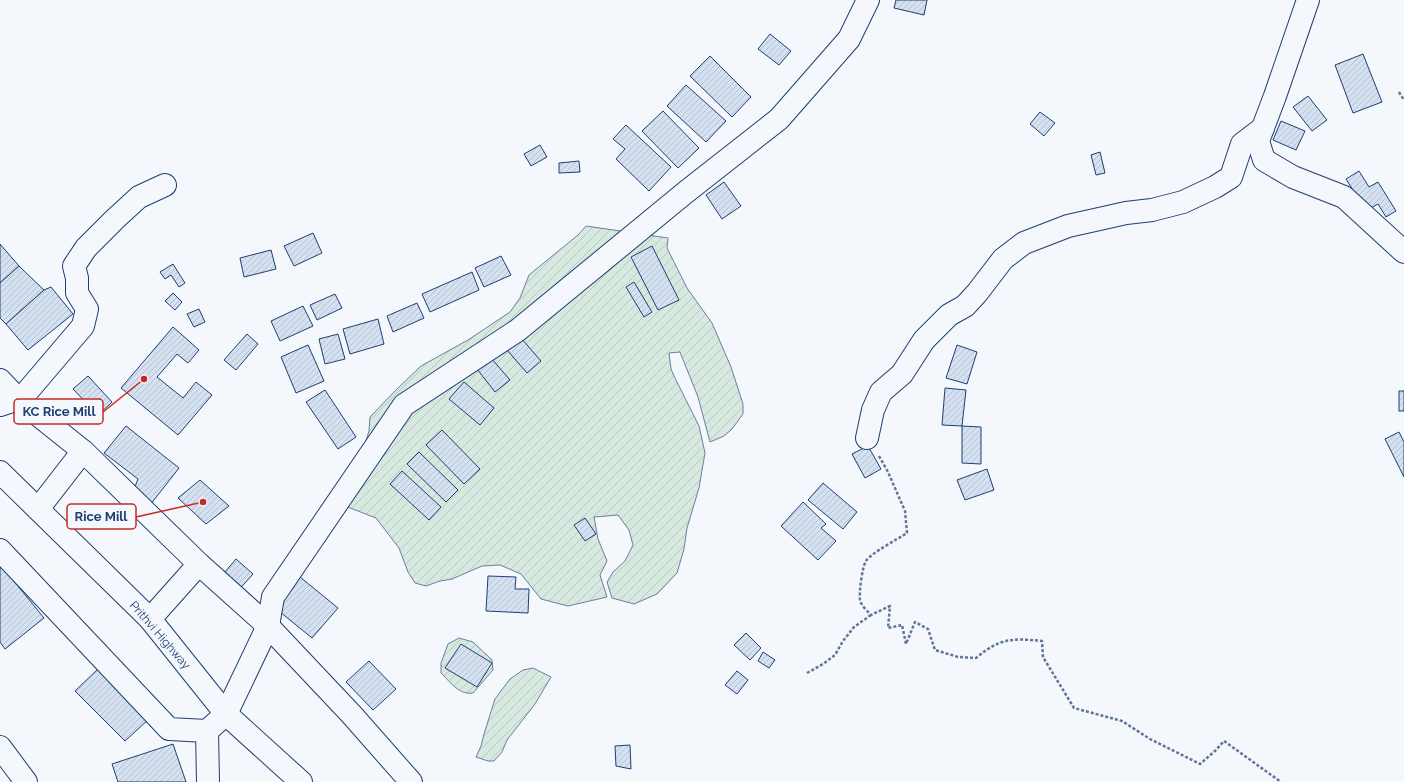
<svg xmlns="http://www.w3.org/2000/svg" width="1404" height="782" font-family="Raleway,sans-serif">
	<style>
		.garden { fill: url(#garden-furrows); stroke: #687fa3 }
		.building { fill: url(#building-hatch); stroke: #1d3f73 }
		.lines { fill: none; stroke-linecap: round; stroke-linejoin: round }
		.minor-casing { stroke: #1d3f73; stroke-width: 24 }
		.highway-casing { stroke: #1d3f73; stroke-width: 24 }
		.path { stroke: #5e769c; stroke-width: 2.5; stroke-dasharray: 3 2; stroke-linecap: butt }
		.minor { stroke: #f4f7fb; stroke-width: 22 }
		.highway { stroke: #f4f7fb; stroke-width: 22 }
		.labels { text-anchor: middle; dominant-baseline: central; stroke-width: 3; stroke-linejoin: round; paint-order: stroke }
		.street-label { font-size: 12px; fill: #1d3f73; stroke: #f4f7fb }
		.leader { fill: none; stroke: #c62828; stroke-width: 1.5 }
		.callout-dot { fill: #c62828; stroke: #f4f7fb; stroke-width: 1.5 }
		.callout { fill: #f4f7fb; stroke: #c62828; stroke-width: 1.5 }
		.callout-label { font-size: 13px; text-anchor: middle; font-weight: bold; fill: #1d3f73 }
	</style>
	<defs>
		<pattern id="garden-furrows" width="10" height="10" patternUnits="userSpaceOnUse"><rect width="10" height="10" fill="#d7e8df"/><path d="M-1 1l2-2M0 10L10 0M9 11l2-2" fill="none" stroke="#b8c8c3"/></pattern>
		<pattern id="building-hatch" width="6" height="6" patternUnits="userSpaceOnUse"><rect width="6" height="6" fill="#d5e0f0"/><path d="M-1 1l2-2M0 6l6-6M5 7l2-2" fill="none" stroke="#b6c1d1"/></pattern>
	</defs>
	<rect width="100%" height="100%" fill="#f4f7fb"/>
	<g class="garden">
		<polygon points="586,226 668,238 667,248 687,288 712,323 731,367 743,404 743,414 732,429 724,436 710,442 698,397 680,352 669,353 671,369 674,376 699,426 705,453 699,488 687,528 684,549 677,573 657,594 634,604 612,598 607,582 613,572 625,561 633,545 629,530 618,515 594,517 598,539 607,561 600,575 607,597 568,606 541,599 521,574 500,565 482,566 452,579 440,581 426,586 415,583 408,572 399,548 376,518 327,499 364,447 369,431 370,417 397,389 421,366 468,340 510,312 520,298 529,275 578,235"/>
		<path d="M459 638 473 642 492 660 493 670 473 693C459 695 451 683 441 673V663L448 644Z"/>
		<polygon points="533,668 551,677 535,704 507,740 502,752 494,761 488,761 476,757 481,746 484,734 495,699 510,679 523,670"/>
	</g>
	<g class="building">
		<polygon points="896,0 927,0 924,15 894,8"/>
		<polygon points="770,34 791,51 779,65 758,49"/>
		<polygon points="1363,54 1382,102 1353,113 1335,65"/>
		<polygon points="710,56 751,97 732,117 690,76"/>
		<polygon points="686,85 726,121 706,142 667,106"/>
		<polygon points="1308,96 1327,120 1312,131 1293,107"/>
		<polygon points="663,111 699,148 678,168 642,131"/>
		<polygon points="1040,112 1055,123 1044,136 1030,124"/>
		<polygon points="1281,121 1305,131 1296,150 1273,140"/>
		<polygon points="626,125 671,167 649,191 616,159 625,149 613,139"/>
		<polygon points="540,145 547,157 531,166 524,154"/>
		<polygon points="1100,152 1105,173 1096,175 1091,155"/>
		<polygon points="579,161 580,172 559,173 559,163"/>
		<polygon points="1359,171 1369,187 1378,182 1396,211 1386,217 1378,204 1366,211 1346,179"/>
		<polygon points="724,182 741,206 722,219 706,195"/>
		<polygon points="313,233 322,253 294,266 284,246"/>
		<polygon points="0,244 19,266 0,283"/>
		<polygon points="652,246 679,300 658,310 631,257"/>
		<polygon points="271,250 276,269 244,277 240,258"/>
		<polygon points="501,256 511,275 484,287 475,268"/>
		<polygon points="173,264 185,283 179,287 171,275 165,279 160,272"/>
		<polygon points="19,266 44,290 6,324 0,318 0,283"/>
		<polygon points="472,272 479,290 430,312 422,294"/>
		<polygon points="634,282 652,312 644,317 626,287"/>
		<polygon points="51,287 73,314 28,350 6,324 44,290"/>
		<polygon points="173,293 182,302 175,310 165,301"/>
		<polygon points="335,294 342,308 317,320 310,305"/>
		<polygon points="417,303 424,318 393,332 387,316"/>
		<polygon points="303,306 313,326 280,341 271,321"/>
		<polygon points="199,309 205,322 194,327 187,314"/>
		<polygon points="378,319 384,344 350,354 343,329"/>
		<polygon points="173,327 199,350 188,363 177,354 157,377 183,398 196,382 212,395 178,435 121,388"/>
		<polygon points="247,334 258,344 236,370 224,360"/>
		<polygon points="338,334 345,359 325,364 319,339"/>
		<polygon points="521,338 541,361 527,373 507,350"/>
		<polygon points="308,345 324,381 296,393 281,357"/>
		<polygon points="957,345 977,352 967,384 946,378"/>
		<polygon points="491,358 510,380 495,392 477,369"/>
		<polygon points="88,376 112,402 98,415 73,389"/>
		<polygon points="464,382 494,408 480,425 449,399"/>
		<polygon points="945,388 966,390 962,426 942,425"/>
		<polygon points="325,390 356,437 338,449 306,402"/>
		<rect x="1399" y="391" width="5" height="20"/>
		<polygon points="126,426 179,468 150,505 133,492 138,479 104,453"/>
		<polygon points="962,426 981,427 981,464 962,463"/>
		<polygon points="442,430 480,469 464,484 426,445"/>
		<polygon points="1399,432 1404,442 1404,477 1385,439"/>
		<polygon points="868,446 881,469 865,478 852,454"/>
		<polygon points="419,452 458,490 446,502 407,464"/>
		<polygon points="987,469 994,490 965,500 957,480"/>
		<polygon points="402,471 441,507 429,520 390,484"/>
		<polygon points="200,480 229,506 206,524 178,498"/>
		<polygon points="823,483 857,512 843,529 808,500"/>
		<polygon points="803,502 826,524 821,528 836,541 818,560 781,526"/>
		<polygon points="585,518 596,534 585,541 574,525"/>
		<polygon points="236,559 253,574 236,593 219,579"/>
		<polygon points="0,564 44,618 5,649 0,642"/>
		<polygon points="488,576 516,577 515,589 529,589 528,613 486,611"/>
		<polygon points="300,577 338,608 312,638 274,607"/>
		<polygon points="746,633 761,648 750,660 734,645"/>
		<polygon points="461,644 492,663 477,687 445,668"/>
		<polygon points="763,652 775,660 769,668 758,661"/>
		<polygon points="369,661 396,689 373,710 346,682"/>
		<polygon points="99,668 149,719 125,741 75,691"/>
		<polygon points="737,671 748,680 737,694 725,685"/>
		<polygon points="173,744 186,782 118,782 112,764"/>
		<polygon points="630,745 631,769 616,766 615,746"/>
	</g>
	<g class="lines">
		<defs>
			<g id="minor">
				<polyline points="1308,0 1275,96 1258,141 1264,160 1293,177 1344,197 1404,252"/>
				<polyline points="0,380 18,399 83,451 199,564 150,619"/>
				<polyline points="0,405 18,399 26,393 83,326 87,309 77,293 77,278 74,266 86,248 115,219 139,197 165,185"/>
				<polyline points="867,438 873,410 881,392 902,374 924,340 949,315 965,306 977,293 1003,259 1024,243 1068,226 1126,213 1152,210 1183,202 1215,187 1231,177 1242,144 1263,128"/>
				<polyline points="38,509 83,451"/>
				<polyline points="0,550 169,729 207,731"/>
				<polyline points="199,564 268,626 352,715 411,782"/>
				<polyline points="0,747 26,782"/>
				<polyline points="208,782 207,731 226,714 268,626 273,597 404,405 518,330 686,192 779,119 849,39 868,0"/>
			</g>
			<polyline id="highway" points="0,472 150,619 226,714 301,782"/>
		</defs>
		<use href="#minor" class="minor-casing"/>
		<use href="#highway" class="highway-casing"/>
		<g class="path">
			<polyline points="1399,92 1404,100"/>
			<path d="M879 456 888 472 905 511 907 533C898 539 871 553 866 561 862 567 859 593 860 600 861 605 867 611 871 615L890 606 888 628 902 625 906 644 915 622 928 629 935 650 958 657 976 658C1000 638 1012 638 1042 641L1043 657 1074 708 1122 721 1150 739 1200 764 1215 751 1224 741 1281 782"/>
			<polyline points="807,673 823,664 835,655 843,641 854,627 871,615"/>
		</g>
		<use href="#minor" class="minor"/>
		<use href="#highway" class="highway"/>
	</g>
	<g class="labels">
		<g class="street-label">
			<text transform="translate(160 635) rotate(49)">Prithvi Highway</text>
		</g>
	</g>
	<path class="leader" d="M144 379L103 412M203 502L136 517"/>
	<g class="callout-dot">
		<circle cx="144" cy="379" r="4"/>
		<circle cx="203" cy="502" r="4"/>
	</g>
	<g class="callout">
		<rect x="14" y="399" width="89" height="25" rx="4"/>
		<rect x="67" y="504" width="69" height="25" rx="4"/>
	</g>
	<g class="callout-label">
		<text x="59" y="416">KC Rice Mill</text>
		<text x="101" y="521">Rice Mill</text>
	</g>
</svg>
